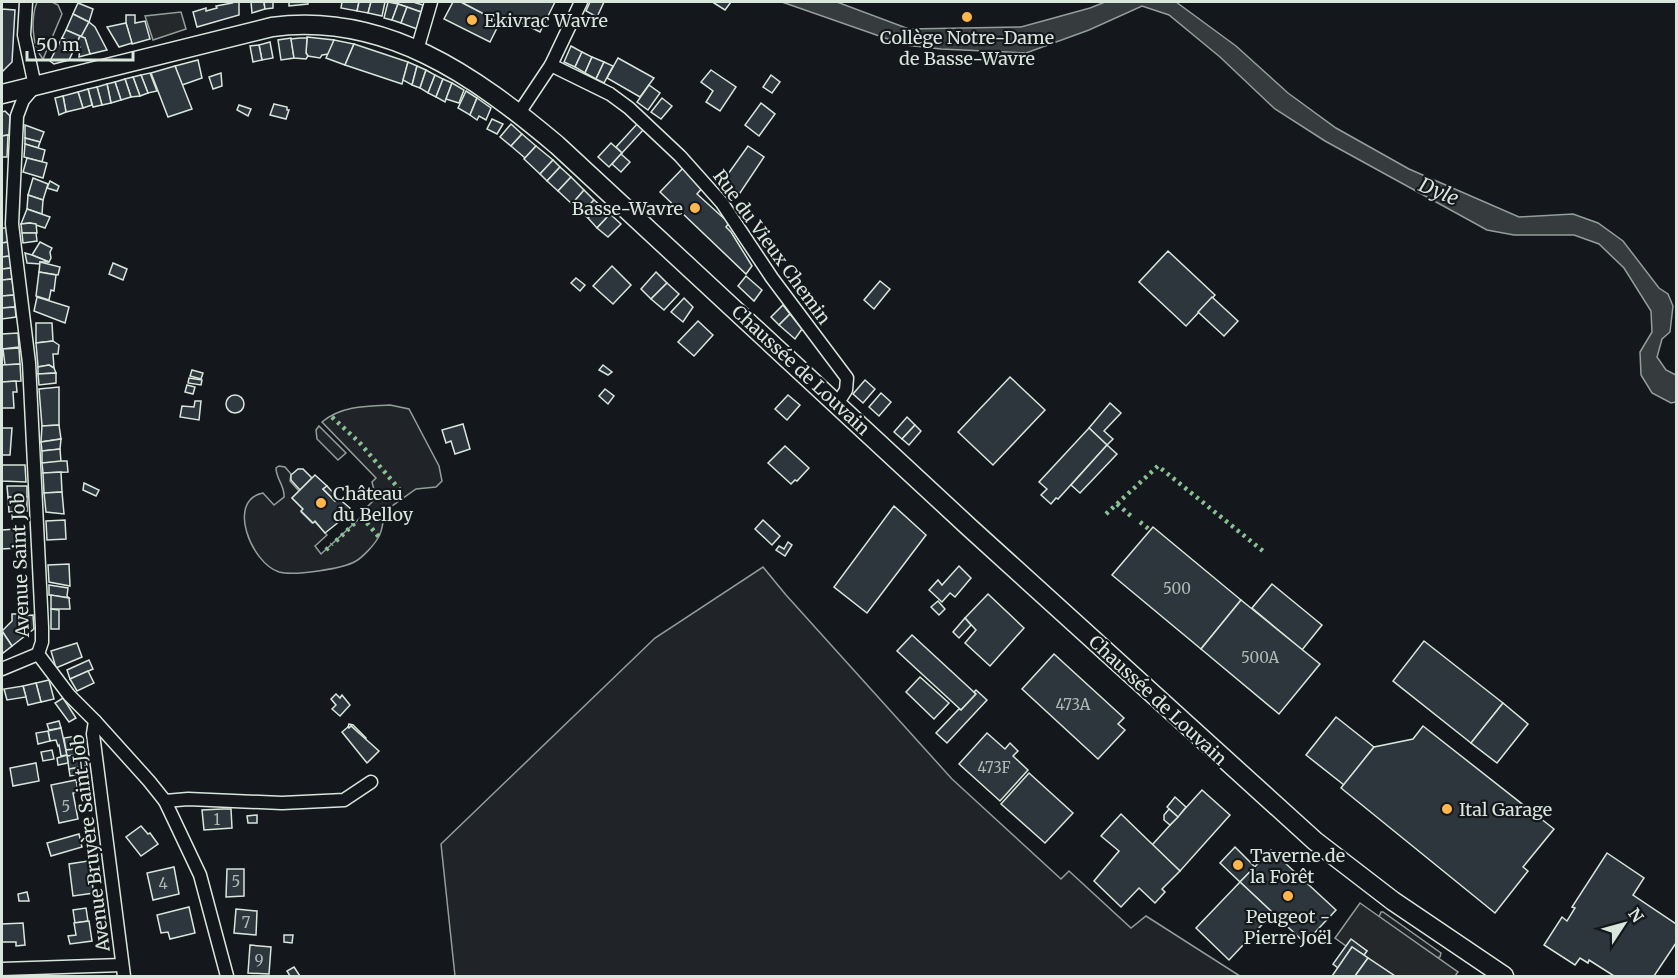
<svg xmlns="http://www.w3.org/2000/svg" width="1678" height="978" font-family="Merriweather,serif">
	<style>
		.green { fill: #202428; stroke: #939e99; stroke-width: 1.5 }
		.parking { fill: #24282b; stroke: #939e99; stroke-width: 1.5 }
		.water { fill: #363b3e; stroke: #939e99; stroke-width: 1.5 }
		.building { fill: #2c363c; stroke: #d8e6dc; stroke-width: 1.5 }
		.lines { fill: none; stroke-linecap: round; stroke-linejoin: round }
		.minor-casing { stroke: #d8e6dc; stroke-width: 15 }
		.secondary-casing { stroke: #d8e6dc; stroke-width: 21 }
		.minor { stroke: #14181c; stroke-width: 12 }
		.secondary { stroke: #14181c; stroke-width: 18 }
		.hedge { stroke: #8ac095; stroke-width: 4.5; stroke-dasharray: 3 4.5; stroke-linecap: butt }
		.poi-dot { fill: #ffb74d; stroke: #14181c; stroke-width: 2 }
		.labels { text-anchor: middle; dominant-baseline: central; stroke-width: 4.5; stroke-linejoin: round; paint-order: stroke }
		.number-label { font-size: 15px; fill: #adbab4 }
		.poi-label { font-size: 18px; fill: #d8e6dc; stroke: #14181c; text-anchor: start }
		.street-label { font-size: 18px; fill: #d8e6dc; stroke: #14181c }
		.water-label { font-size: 20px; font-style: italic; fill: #d8e6dc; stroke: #14181c }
	</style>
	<rect width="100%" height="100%" fill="#14181c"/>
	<g class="green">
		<path d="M37 2H52L58 5 62 14 43 59C31 45 31 17 37 2Z"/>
		<path d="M390 405 409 409 439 466 442 481 436 487 416 489 385 511C383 519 383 531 378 538 374 545 363 557 356 561 343 569 294 576 279 572 251 563 226 500 263 493L274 505 284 497C285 486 276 479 276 468L279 466 285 467 291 474 290 481 299 491 292 498 303 509 301 512 312 523 315 522 327 535 315 546 321 554 361 517 362 512 376 498 372 482 376 478 322 422C341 406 366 406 390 405Z"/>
		<polygon points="319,426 346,453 338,460 317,439 316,430"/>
		<polygon points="763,567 786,595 952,779 1061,879 1069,871 1131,928 1146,916 1240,976 455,976 441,844 655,638"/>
		<polygon points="1381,912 1383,912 1441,953 1440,957 1436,958 1379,917"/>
	</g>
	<g class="parking">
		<polygon points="181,12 186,29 153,40 145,16"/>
		<polygon points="1360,903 1458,972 1455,976 1395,976 1364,955 1367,951 1351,940 1346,946 1335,938"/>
	</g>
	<polygon class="water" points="782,2 837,2 909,29 1021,27 1090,8 1105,2 1176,2 1236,46 1288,93 1336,128 1409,169 1519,217 1573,214 1598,223 1623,241 1659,288 1668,294 1673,306 1670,332 1662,339 1657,357 1666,370 1676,375 1676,402 1671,403 1652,393 1641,375 1640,352 1652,332 1651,311 1624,268 1599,244 1574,235 1514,235 1487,230 1325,141 1275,109 1220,57 1169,15 1142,6 1089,30 1026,53 941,49 905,45"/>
	<g class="building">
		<polygon points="231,2 239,2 239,15 197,27 193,12 206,8 206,11 217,8 216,6 232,3"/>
		<polygon points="251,2 264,2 265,9 252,13"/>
		<polygon points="264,2 273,2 273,8 265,9"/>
		<polygon points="289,2 308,2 308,4 289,6"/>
		<polygon points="342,2 359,2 357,11 341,8"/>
		<polygon points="359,2 371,2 368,13 357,11"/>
		<polygon points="371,2 385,2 382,16 368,13"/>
		<polygon points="388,2 398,4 392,20 384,18"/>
		<polygon points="399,2 413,2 423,5 421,12 398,4"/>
		<polygon points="453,2 461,2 500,22 490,42 444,19"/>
		<polygon points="461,2 555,2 540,32 510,17 505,25"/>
		<polygon points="590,2 604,2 597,17 586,11"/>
		<polygon points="715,2 731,2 725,10 714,3"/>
		<polygon points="78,3 93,9 89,22 73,14"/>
		<polygon points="398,4 407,7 401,23 392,20"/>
		<polygon points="407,7 421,12 417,29 401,23"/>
		<polygon points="2,9 15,10 12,62 2,72"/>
		<polygon points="73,14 89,22 81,37 66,30"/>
		<polygon points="126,15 135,15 135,23 145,21 150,39 132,44 126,23"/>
		<polygon points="89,22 95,27 107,50 90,54 85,38 81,37"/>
		<polygon points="126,23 132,43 119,47 107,27"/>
		<polygon points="66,30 80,36 76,45 62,38"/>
		<polygon points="80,36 85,38 90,54 79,57 80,47 76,45"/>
		<polygon points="307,37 334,40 329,54 322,55 320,58 308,56 306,53"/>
		<polygon points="62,38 76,45 69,60 54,64 50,61"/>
		<polygon points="291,38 294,58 281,60 278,40"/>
		<polygon points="300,38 307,38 306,53 308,56 306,59 294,58 291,39"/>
		<polygon points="334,40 354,44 345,65 326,58"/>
		<polygon points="270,42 273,58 262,60 259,45"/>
		<polygon points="354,44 408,62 402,84 345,65"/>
		<polygon points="259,45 262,60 253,62 250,46"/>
		<polygon points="571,46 582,52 575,67 564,62"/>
		<polygon points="582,52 592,57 585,73 575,67"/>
		<polygon points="592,57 604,62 596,79 585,73"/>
		<polygon points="618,58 654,78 640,97 607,78"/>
		<polygon points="198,60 202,78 182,85 175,66"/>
		<polygon points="408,62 417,66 412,85 403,80"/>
		<polygon points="604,62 613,66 604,83 596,79"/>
		<polygon points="175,66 192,109 168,117 151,73"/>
		<polygon points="417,66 426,70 420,88 412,85"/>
		<polygon points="426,70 435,75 428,93 420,88"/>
		<polygon points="711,70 736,87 720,111 706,102 713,91 701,82"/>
		<polygon points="150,73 157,91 148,93 141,75"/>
		<polygon points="221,73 222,86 213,89 209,77"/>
		<polygon points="141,75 148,93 140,96 133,77"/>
		<polygon points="435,75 443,79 436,97 428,93"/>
		<polygon points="771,75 780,82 772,93 763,87"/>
		<polygon points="133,77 140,96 131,97 125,79"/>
		<polygon points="125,79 131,97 121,100 115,82"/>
		<polygon points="443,79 452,83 445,102 436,97"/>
		<polygon points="115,82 121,100 111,103 107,84"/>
		<polygon points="452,83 464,90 459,103 446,99"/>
		<polygon points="107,84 111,103 102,105 97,87"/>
		<polygon points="649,85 660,93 648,110 637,102"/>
		<polygon points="97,87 102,105 93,107 88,89"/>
		<polygon points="88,89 92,105 83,108 78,92"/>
		<polygon points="466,91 477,98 470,115 458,108"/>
		<polygon points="78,92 83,108 66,112 63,96"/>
		<polygon points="63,96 66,112 59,115 55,98"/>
		<polygon points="477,98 491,108 486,120 479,116 477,120 470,115"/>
		<polygon points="662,98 672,106 661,119 651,112"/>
		<polygon points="761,103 775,114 759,136 745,125"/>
		<polygon points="274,104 287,107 287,110 289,110 286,119 270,115"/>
		<polygon points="239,105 251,109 248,116 237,110"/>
		<polygon points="5,111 10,116 9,135 2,136 2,112"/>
		<polygon points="492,119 503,124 497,134 487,129"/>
		<polygon points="638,123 644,129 622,153 616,147"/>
		<polygon points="511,124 522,134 511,146 500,137"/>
		<polygon points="25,125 44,132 40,142 25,138"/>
		<polygon points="522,134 536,146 525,158 511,146"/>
		<polygon points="8,135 7,157 2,157 2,136"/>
		<polygon points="25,138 40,142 38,148 25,144"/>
		<polygon points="611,143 622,153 609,167 598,157"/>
		<polygon points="25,144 45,150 42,162 24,157"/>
		<polygon points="536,146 553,160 540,174 524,159"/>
		<polygon points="748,146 764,157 740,193 723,181"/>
		<polygon points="621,154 630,162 621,172 612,164"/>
		<polygon points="27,158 47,163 43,178 23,172"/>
		<polygon points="553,160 560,167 547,181 540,174"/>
		<polygon points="560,167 571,177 558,191 547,181"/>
		<polygon points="684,167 704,186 697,194 729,223 726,227 731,232 752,266 746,274 660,192"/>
		<polygon points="571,177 584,190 572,204 558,191"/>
		<polygon points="33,178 48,184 43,200 28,195"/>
		<polygon points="50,181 59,186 57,191 47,188"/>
		<polygon points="584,190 594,200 582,213 572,204"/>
		<polygon points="28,195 43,200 42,214 27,209"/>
		<polygon points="594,200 600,205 588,218 582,213"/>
		<polygon points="600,205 610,214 597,228 588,218"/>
		<polygon points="27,209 50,217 45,228 30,223 21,224"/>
		<polygon points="610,214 621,224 608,237 597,228"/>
		<polygon points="30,223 36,224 37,233 22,233 21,224"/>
		<polygon points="2,228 7,228 8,242 2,243"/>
		<polygon points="22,233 36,233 37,241 23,243"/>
		<polygon points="8,242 10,256 2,257 2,243"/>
		<polygon points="40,242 52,248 50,252 51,258 49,262 32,255"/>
		<polygon points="1168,251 1215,295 1186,326 1139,282"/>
		<polygon points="25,253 32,255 49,262 40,262 40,264 27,263"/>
		<polygon points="10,256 11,268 2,269 2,257"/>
		<polygon points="40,262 60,267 58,275 39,272"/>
		<polygon points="113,263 127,269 123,280 109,274"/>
		<polygon points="612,266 631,285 613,304 593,286"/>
		<polygon points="11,268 12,279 2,280 2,269"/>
		<polygon points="39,272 56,275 54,291 51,290 49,300 36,296"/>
		<polygon points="656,272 667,283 651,299 641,289"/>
		<polygon points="746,276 762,290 754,301 738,286"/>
		<polygon points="576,278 585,285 580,291 571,283"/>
		<polygon points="12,279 14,295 2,296 2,280"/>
		<polygon points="880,281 890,289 874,309 864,300"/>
		<polygon points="667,283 679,294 664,310 651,299"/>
		<polygon points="14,295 15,307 2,308 2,296"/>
		<polygon points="37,297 69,307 65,323 34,311"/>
		<polygon points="1212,297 1238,321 1224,336 1198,312"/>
		<polygon points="684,298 693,307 683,322 671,312"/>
		<polygon points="783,305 790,314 779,325 771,317"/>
		<polygon points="15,307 16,317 2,319 2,308"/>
		<polygon points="790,314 802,329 795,339 779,325"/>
		<polygon points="698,321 713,335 694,356 678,342"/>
		<polygon points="36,323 52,323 53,341 36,343"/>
		<polygon points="18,333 19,347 2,349 2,334"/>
		<polygon points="53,341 59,345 58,354 53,354 54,368 49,365 38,367 36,343"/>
		<polygon points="19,348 20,364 5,365 3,349"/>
		<polygon points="20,364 21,381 2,382 2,365"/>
		<polygon points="49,365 54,368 56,373 38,374 38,367"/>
		<polygon points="603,365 612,372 608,375 599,370"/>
		<polygon points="192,370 203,373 201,379 190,376"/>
		<polygon points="56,373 56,383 39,385 38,374"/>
		<polygon points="1010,377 1045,410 993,465 958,432"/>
		<polygon points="189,378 202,380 201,385 188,383"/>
		<polygon points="865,380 875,389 863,403 853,394"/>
		<polygon points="16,381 17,392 13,392 14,408 2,408 2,382"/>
		<polygon points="187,385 195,387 193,394 185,392"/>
		<polygon points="59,387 59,425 42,426 39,389"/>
		<polygon points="605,389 614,396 608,404 599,396"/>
		<polygon points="881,393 891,402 879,416 869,407"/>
		<circle cx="235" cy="404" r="9"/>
		<polygon points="788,395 800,405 787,420 775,409"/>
		<polygon points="195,401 201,401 199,420 180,417 182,406 194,407"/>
		<polygon points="1110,403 1121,413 1104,431 1113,439 1107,445 1089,428"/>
		<polygon points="907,417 915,425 902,439 894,432"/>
		<polygon points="463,424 470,449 455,454 451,441 446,443 442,430"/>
		<polygon points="59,425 61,439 41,442 42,426"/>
		<polygon points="915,425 921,431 909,445 902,439"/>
		<polygon points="2,428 12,428 10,455 2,455"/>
		<polygon points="1089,428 1107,445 1058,499 1056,498 1051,504 1041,495 1047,489 1039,482"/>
		<polygon points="61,439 60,449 42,451 41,442"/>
		<polygon points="1107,445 1117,454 1080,493 1071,485"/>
		<polygon points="785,446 809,468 797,481 795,480 791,484 768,463"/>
		<polygon points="60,449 61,462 42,463 42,451"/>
		<polygon points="61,461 67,461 68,472 43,473 42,463"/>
		<polygon points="2,465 25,465 26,482 2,481"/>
		<polygon points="298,469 303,469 312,478 300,490 291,480 291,475"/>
		<polygon points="61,472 62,492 44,493 43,473"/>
		<polygon points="315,475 327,486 323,489 335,501 338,498 350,508 350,513 325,533 315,521 313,523 301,511 303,509 292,498"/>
		<polygon points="84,483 99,490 96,496 83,490"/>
		<polygon points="7,486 27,486 27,497 8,497"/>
		<polygon points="327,486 338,498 335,501 323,489"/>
		<polygon points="62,492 64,514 46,512 44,493"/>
		<polygon points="8,497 27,497 27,511 9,512"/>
		<polygon points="894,506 926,535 867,613 834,587"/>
		<polygon points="65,520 66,539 47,540 46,521"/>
		<polygon points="763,520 780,536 772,545 755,529"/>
		<polygon points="1153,527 1241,600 1201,649 1112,575"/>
		<polygon points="16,529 17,548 2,549 2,530"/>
		<polygon points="788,542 792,545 785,556 776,550 779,546 784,549"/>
		<polygon points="69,564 70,586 49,582 48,565"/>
		<polygon points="959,566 971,578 955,597 950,593 942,602 929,590 938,580 942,585"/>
		<polygon points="1272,584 1322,625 1302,650 1252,608"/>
		<polygon points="49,585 68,588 67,596 69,598 49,595"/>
		<polygon points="988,594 1024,628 990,666 965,643 976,630 965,618"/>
		<polygon points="51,595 69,598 70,609 51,609"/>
		<polygon points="1241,600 1320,664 1279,714 1201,649"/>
		<polygon points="938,601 945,609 939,615 931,607"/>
		<polygon points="51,609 59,610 59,629 51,629"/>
		<polygon points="12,614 19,614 19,616 33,615 34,629 12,646 2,631 12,621"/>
		<polygon points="965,618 971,625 959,638 953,632"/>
		<polygon points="2,631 12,646 3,653 2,651"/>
		<polygon points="912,635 976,694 961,710 897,651"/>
		<polygon points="1424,641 1503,703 1471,743 1393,681"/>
		<polygon points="77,643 82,657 56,668 51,651"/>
		<polygon points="1054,654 1124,718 1118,724 1125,730 1098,759 1022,689"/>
		<polygon points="89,660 93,669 70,679 67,670"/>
		<polygon points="88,671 94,683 77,691 70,679"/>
		<polygon points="920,677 949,703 934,719 906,692"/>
		<polygon points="49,680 54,699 41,702 36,683"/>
		<polygon points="36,683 41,702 28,705 23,686"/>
		<polygon points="23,686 26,697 7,700 4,689"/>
		<polygon points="976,690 987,700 947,743 936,733 959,709 961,710 976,694 974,692"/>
		<polygon points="336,694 340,698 342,695 350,705 340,716 332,709 336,705 331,699"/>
		<polygon points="63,698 76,718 69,722 55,703"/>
		<polygon points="1503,703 1528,724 1497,763 1471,743"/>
		<polygon points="1336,717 1374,747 1344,785 1306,755"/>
		<polygon points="59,721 61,728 49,730 47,724"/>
		<polygon points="349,724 353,725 366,738 364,740 351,726 349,728 348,727"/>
		<polygon points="351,726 379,751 367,763 342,732 348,727 349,728"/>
		<polygon points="1423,726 1554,829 1523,867 1528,871 1495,913 1341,788 1374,747 1413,739"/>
		<polygon points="61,728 67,755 61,756 59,745 58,746 56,740 50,741 48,731"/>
		<polygon points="48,731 50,741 38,744 36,733"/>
		<polygon points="987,733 1005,749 1010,743 1018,751 1013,756 1028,770 1000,801 959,764"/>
		<polygon points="82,735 84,748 66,750 64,738"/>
		<polygon points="84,748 85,754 67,756 66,750"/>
		<polygon points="52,750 54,759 43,761 41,752"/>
		<polygon points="85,754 87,766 69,769 67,756"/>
		<polygon points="67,755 68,763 58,765 57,758"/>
		<polygon points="36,763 39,781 13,786 10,768"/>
		<polygon points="87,766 88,773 70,776 69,769"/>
		<polygon points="1029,773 1073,813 1045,843 1001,804"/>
		<polygon points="76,780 78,792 73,793 78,819 59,823 51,785"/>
		<polygon points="1202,790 1230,815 1180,871 1152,845"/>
		<polygon points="1175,797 1186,807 1178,817 1167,807"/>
		<polygon points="222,809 231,809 232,828 204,830 202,810"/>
		<polygon points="1169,809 1178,817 1170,825 1164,820 1164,815"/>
		<polygon points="1121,814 1180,871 1162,889 1165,892 1155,903 1139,888 1121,907 1094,881 1119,851 1101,836"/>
		<polygon points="257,815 257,823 248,823 247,816"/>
		<polygon points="141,826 148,834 150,833 158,844 141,856 126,837"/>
		<polygon points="79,834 82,847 51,856 47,843"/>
		<polygon points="1235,847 1255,867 1240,882 1220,863"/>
		<polygon points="1271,850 1336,910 1305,943 1240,882"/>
		<polygon points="1607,853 1644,878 1633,895 1676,924 1676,943 1654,976 1614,976 1589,960 1588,963 1580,958 1575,965 1544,945 1562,917 1567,921 1575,908 1572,907"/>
		<polygon points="88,861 94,893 73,896 69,864"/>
		<polygon points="174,867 179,894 153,900 147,873"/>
		<polygon points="227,869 244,869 244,896 226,897"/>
		<polygon points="1240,882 1273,913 1229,960 1196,928"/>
		<polygon points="27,892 29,901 19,901 18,894"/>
		<polygon points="189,907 195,933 170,939 168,932 161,933 157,915"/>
		<polygon points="86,908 88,921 75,923 73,910"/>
		<polygon points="236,909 257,911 256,935 234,933"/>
		<polygon points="89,921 92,941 70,944 68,936 76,935 74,923"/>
		<polygon points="23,923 25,945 16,946 16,942 2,942 2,924"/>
		<polygon points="284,935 293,935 292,943 284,942"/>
		<polygon points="1351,939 1367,951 1364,955 1352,947 1338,968 1333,964"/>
		<polygon points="250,945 271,947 269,974 248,973"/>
		<polygon points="1352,947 1368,958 1355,976 1332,976"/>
		<polygon points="1368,958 1395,976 1355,976"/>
		<polygon points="294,967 300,976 290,976 287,971"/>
	</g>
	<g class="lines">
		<defs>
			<g id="minor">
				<polyline points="26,2 24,35 35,86 23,100 17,116 12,224 29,363 42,627 42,642 38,654"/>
				<polyline points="417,50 431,2"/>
				<polyline points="551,65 610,94 629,108 680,156 722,203 772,278 847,378 846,390 837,404"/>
				<polyline points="519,113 551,65 581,2"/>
				<polyline points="38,654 69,695 95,721 93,734 124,976"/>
				<polyline points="2,669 38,654"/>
				<polyline points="95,721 149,781 165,801 200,875 227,976"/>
				<polyline points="165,801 188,799 282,803 344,800 371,782"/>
				<polyline points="2,969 122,965"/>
			</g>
			<path id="secondary" d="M2 94 272 27C385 12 475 76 557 145L970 528 1315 841 1393 901 1504 976"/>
		</defs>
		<use href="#minor" class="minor-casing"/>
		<use href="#secondary" class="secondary-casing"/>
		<use href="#minor" class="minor"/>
		<use href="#secondary" class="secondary"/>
		<g class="hedge">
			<polyline points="332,417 359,442 400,490"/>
			<polyline points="1117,504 1131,516"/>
			<polyline points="1106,514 1158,466 1263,551"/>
			<polyline points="362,517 379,537"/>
			<polyline points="1140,522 1150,530"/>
			<polyline points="336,541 357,521"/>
			<polyline points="326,550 332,544"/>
		</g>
	</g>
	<g class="poi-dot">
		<circle cx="967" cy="17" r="6"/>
		<circle cx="472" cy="20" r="6"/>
		<circle cx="695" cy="208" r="6"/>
		<circle cx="321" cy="503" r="6"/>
		<circle cx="1447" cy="809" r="6"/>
		<circle cx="1238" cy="865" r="6"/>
		<circle cx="1288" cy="896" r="6"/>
	</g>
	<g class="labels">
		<g class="number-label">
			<text x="1177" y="588">500</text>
			<text x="1260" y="657">500A</text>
			<text x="1073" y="704">473A</text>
			<text x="994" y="767">473F</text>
			<text x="66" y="806">5</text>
			<text x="217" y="819">1</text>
			<text x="236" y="881">5</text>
			<text x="163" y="883">4</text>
			<text x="246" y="922">7</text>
			<text x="259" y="960">9</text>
		</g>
		<g class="poi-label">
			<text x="484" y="20">Ekivrac Wavre</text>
			<text x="967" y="37" text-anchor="middle">Collège Notre-Dame<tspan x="967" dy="21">de Basse-Wavre</tspan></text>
			<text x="683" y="208" text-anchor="end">Basse-Wavre</text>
			<text x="333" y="493">Château<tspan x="333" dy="21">du Belloy</tspan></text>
			<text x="1459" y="809">Ital Garage</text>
			<text x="1250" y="855">Taverne de<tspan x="1250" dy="21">la Forêt</tspan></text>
			<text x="1288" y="916" text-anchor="middle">Peugeot -<tspan x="1288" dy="21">Pierre Joël</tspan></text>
		</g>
		<g class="street-label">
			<text transform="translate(772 247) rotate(54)">Rue du Vieux Chemin</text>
			<text transform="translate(801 370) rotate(43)">Chaussée de Louvain</text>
			<text transform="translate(20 565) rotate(-92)">Avenue Saint Job</text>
			<text transform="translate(1158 700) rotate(43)">Chaussée de Louvain</text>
			<text transform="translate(90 843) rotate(-97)">Avenue Bruyère Saint-Job</text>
		</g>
		<g class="water-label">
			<text transform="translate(1439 191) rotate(23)">Dyle</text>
		</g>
	</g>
	<rect width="1678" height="978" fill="none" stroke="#d8e6dc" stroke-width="6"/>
	<g transform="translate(1624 924) rotate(54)" stroke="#14181c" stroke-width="4.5" paint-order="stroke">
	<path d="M0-4.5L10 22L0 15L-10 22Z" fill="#d8e6dc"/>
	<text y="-9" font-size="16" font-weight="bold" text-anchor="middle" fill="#d8e6dc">N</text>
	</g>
	<path d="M27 51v9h106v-9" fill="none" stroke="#d8e6dc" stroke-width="3"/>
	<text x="36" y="51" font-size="18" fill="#d8e6dc" stroke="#14181c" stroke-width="4.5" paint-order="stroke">50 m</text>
</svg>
